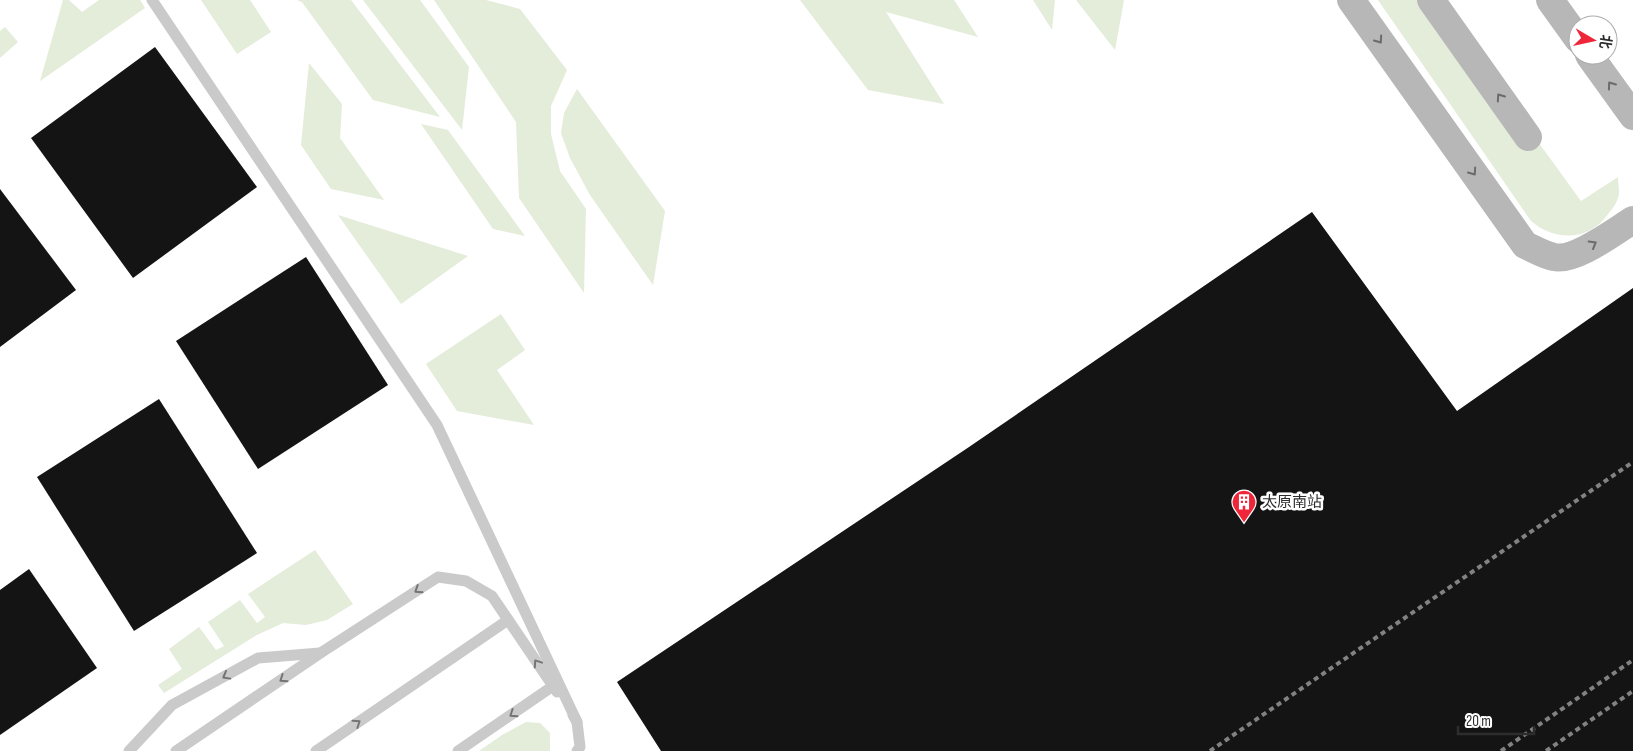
<svg xmlns="http://www.w3.org/2000/svg" width="1633" height="751" font-family="'Sofia Sans Condensed','Noto Sans SC',sans-serif">
	<style>
		.green { fill: #e4ecda }
		.building { fill: #141414 }
		.lines { fill: none; stroke-linecap: round; stroke-linejoin: round }
		.lane { stroke: #cacaca; stroke-width: 11 }
		.secondary { stroke: #b7b7b7; stroke-width: 28 }
		.rail { stroke: #828282; stroke-width: 4; stroke-dasharray: 5 4; stroke-linecap: butt }
		.oneway { stroke: #6b6b6b }
		.oneway2 { stroke: #747474 }
		.labels { text-anchor: middle; dominant-baseline: central; stroke-width: 5; stroke-linejoin: round; paint-order: stroke }
		.poi-label { font-size: 15px; fill: #2d2d2d; stroke: #fff; text-anchor: start }
	</style>
	<rect width="100%" height="100%" fill="#fff"/>
	<g class="green">
		<polygon points="63,0 69,0 82,12 99,0 140,0 145,8 40,81"/>
		<polygon points="201,0 250,0 271,32 237,54"/>
		<polygon points="297,0 351,0 440,117 373,100 302,2"/>
		<polygon points="363,0 420,0 469,67 462,130"/>
		<polygon points="434,0 486,0 520,9 567,70 551,106 551,134 560,171 586,209 584,293 519,198 516,122"/>
		<polygon points="800,0 954,0 978,37 886,12 944,104 868,90"/>
		<polygon points="1033,0 1055,0 1052,30"/>
		<polygon points="1076,0 1124,0 1115,50"/>
		<path d="M1378 0H1417L1421 9 1536 139 1581 201 1618 177C1618 182 1619 188 1619 193 1618 201 1614 207 1609 213 1590 241 1555 242 1531 221Z"/>
		<polygon points="5,27 18,42 0,58 0,31"/>
		<polygon points="309,63 342,104 340,138 384,200 331,189 301,145"/>
		<polygon points="577,89 665,211 653,285 590,195 570,158 561,133 564,113"/>
		<polygon points="421,124 448,130 525,236 493,229"/>
		<polygon points="338,215 468,256 401,304"/>
		<polygon points="501,314 525,350 497,370 534,425 457,411 426,364"/>
		<polygon points="315,550 353,604 327,620 306,625 283,623 257,635 164,693 158,685 182,669 169,649 199,627 216,650 224,646 208,622 240,600 257,623 265,617 248,594"/>
		<polygon points="526,722 540,723 550,733 550,751 479,751 502,735"/>
	</g>
	<g class="building">
		<polygon points="155,47 257,187 133,278 31,138"/>
		<polygon points="0,189 76,290 0,347"/>
		<polygon points="1312,212 1457,411 1633,288 1633,751 661,751 617,682 969,447"/>
		<polygon points="306,257 388,385 258,469 176,341"/>
		<polygon points="159,399 257,553 134,631 37,477"/>
		<polygon points="29,569 97,668 0,735 0,590"/>
	</g>
	<g class="lines">
		<g class="lane">
			<polyline points="152,0 437,425 577,722"/>
			<polyline points="573,715 577,722 580,747 577,751"/>
			<polyline points="129,751 172,705 258,658 320,653"/>
			<polyline points="176,751 322,652 438,577 466,581 492,596 557,692"/>
			<polyline points="316,751 508,620"/>
			<polyline points="458,751 553,686"/>
		</g>
		<g class="secondary">
			<path d="M1351 0 1525 245C1534 249 1544 255 1554 257 1575 262 1615 231 1633 220"/>
			<polyline points="1431,0 1528,137"/>
			<polyline points="1550,0 1578,39"/>
			<polyline points="1589,55 1633,116"/>
		</g>
		<g class="rail">
			<polyline points="1210,751 1633,462"/>
			<polyline points="1501,751 1633,660"/>
			<polyline points="1546,751 1633,691"/>
		</g>
	</g>
	<defs><path id="oneway-chevron" d="M-2-3.5L2.5 0L-2 3.5" fill="none" stroke-width="1.6" stroke-linecap="round" stroke-linejoin="round" transform="scale(1.25)"/></defs>
	<g class="oneway">
		<use href="#oneway-chevron" transform="translate(1379 40) rotate(55)"/>
		<use href="#oneway-chevron" transform="translate(1611 85) rotate(-126)"/>
		<use href="#oneway-chevron" transform="translate(1500 97) rotate(-125)"/>
		<use href="#oneway-chevron" transform="translate(1473 172) rotate(55)"/>
		<use href="#oneway-chevron" transform="translate(1593 244) rotate(-30)"/>
	</g>
	<g class="oneway2">
		<use href="#oneway-chevron" transform="translate(418 590) rotate(147)"/>
		<use href="#oneway-chevron" transform="translate(537 663) rotate(-124)"/>
		<use href="#oneway-chevron" transform="translate(226 676) rotate(151)"/>
		<use href="#oneway-chevron" transform="translate(283 679) rotate(146)"/>
		<use href="#oneway-chevron" transform="translate(513 714) rotate(146)"/>
		<use href="#oneway-chevron" transform="translate(357 723) rotate(-34)"/>
	</g>
	<defs>
		<symbol id="building-pin" viewBox="-11 -11 22 30"><path d="M0 17L-7.5 6A9.5 9.5 0 1 1 7.5 6Z" fill="#ef2539" stroke="#fff"/><path d="M-4-6H4V6H1V3H-1V6H-4ZM-2.5-4.3h1.7v1.8h-1.7ZM.8-4.3h1.7v1.8H.8ZM-2.5-1h1.7V.8h-1.7ZM.8-1h1.7V.8H.8Z" fill="#fff"/></symbol>
	</defs>
	<g fill-rule="evenodd">
		<use href="#building-pin" x="1230" y="488" width="28" height="38"/>
	</g>
	<g class="labels">
		<g class="poi-label">
			<text x="1262" y="502">太原南站</text>
		</g>
	</g>
	<g transform="translate(1593 40) rotate(99)"><circle r="24" fill="#ffffff" stroke="#ababab"/>
	<path d="M0-4L9 19L0 12L-9 19Z" fill="#ef2539"/>
	<text y="-8" font-size="14" font-weight="bold" text-anchor="middle" fill="#2d2d2d">北</text>
	</g>
	<path d="M1458 726v8h76v-8" fill="none" stroke="#2d2d2d" stroke-width="2.5"/>
	<text x="1466" y="726" font-size="15" fill="#2d2d2d" stroke="#ffffff" stroke-width="4" paint-order="stroke">20 m</text>
</svg>
